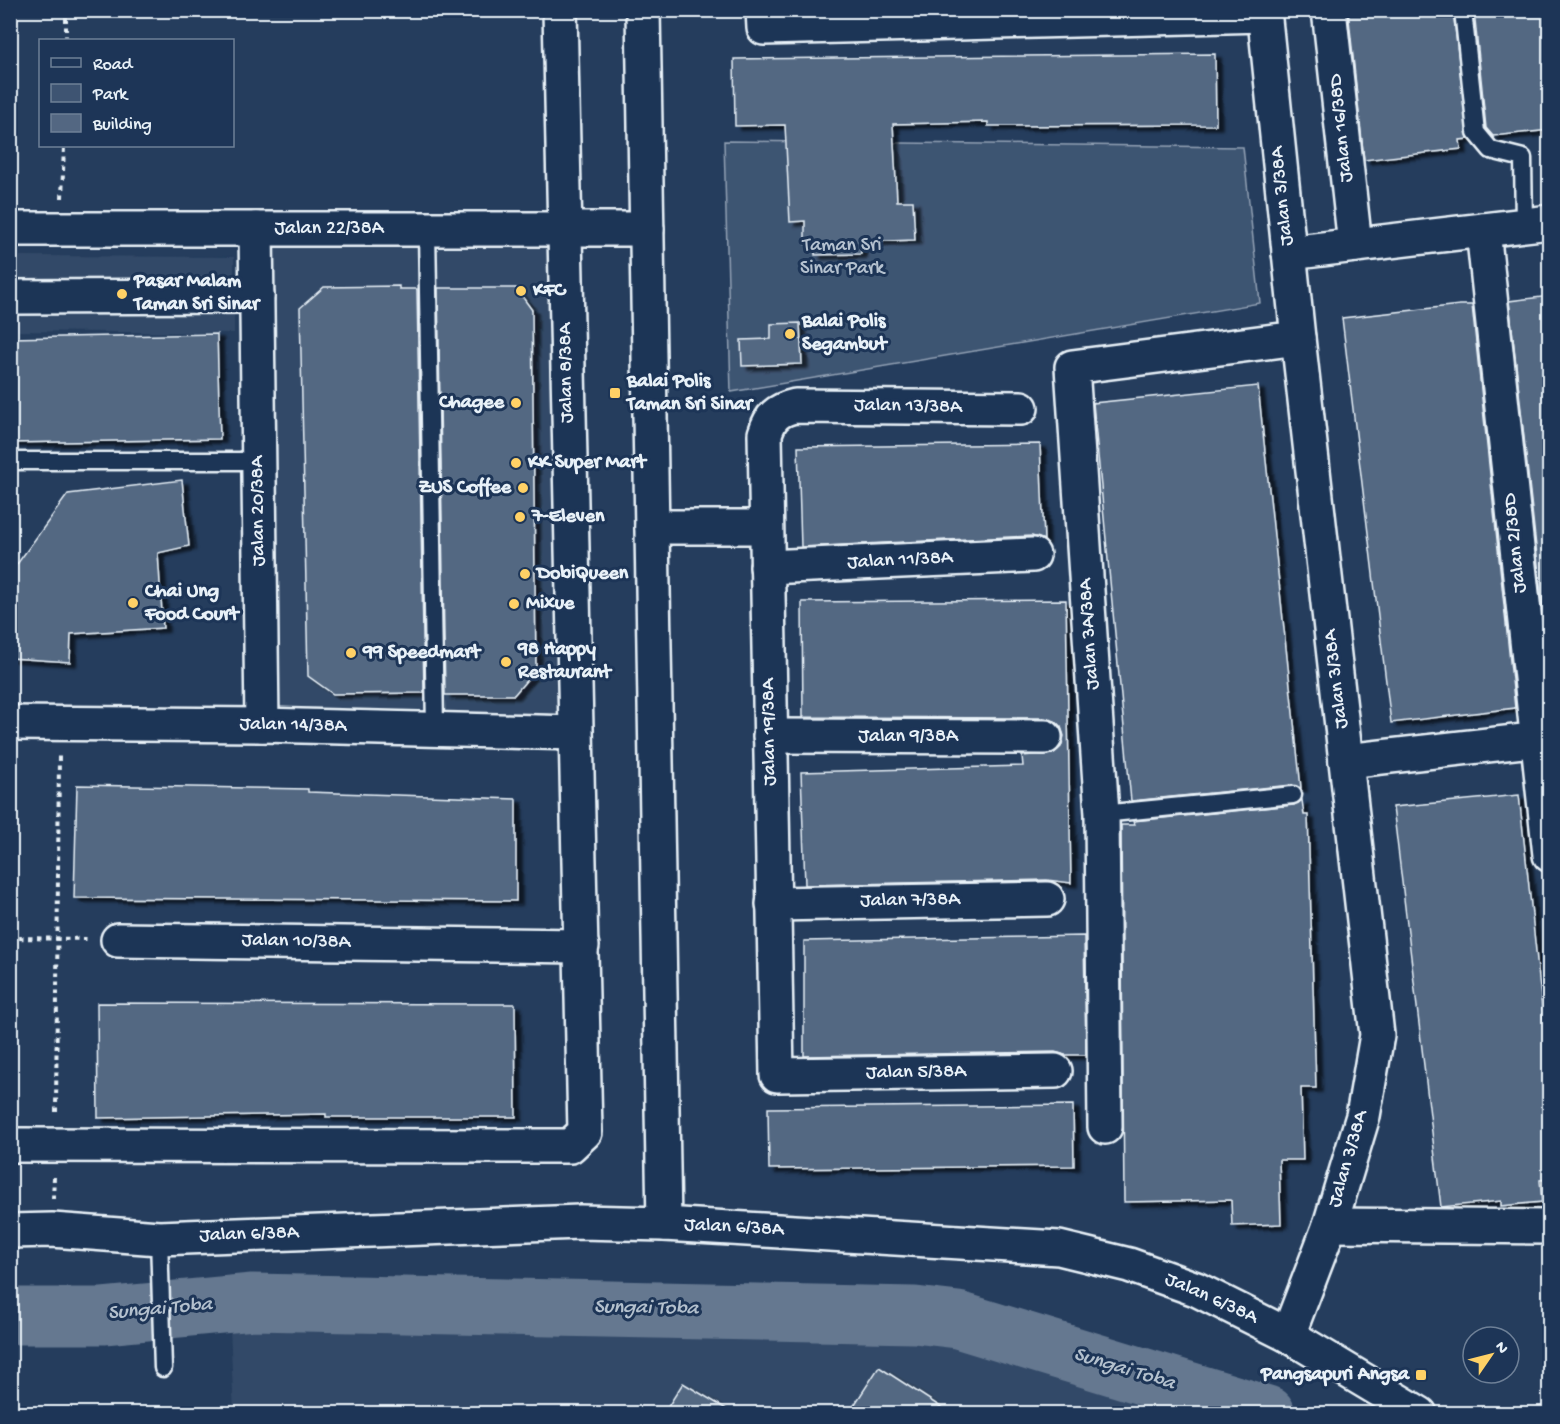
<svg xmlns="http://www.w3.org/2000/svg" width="1560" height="1424" font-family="'Gochi Hand',sans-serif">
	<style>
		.built { fill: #334a68 }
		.green { fill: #3e5472; stroke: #93a2b5; stroke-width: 1.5 }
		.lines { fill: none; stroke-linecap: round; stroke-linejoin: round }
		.river { stroke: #657890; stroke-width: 57 }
		.building { fill: #536782; stroke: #e8f1f8; stroke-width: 1.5; filter: url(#shadow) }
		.service-casing { stroke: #e8f1f8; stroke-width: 21 }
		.minor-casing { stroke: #e8f1f8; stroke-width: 38 }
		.tertiary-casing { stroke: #e8f1f8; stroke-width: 38 }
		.path { stroke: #e8f1f8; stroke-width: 4; stroke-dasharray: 4.5 4.5; stroke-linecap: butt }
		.service { stroke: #1d3557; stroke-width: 16 }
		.minor { stroke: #1d3557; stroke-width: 33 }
		.tertiary { stroke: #1d3557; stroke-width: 33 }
		.poi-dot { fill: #ffd166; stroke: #1d3557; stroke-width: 2 }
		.labels { text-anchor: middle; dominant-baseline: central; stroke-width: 6; stroke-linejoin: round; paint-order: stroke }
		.street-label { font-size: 20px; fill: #e8f1f8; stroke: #1d3557 }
		.park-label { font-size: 20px; fill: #b5c2d0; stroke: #1d3557 }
		.poi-label { font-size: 20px; font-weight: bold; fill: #e8f1f8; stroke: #1d3557; text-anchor: start }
		.water-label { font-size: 21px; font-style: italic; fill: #b4c1ce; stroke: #1d3557 }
	</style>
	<defs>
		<filter id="shadow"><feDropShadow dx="6" dy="4" stdDeviation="1.5" flood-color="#0009"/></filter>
	</defs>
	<rect width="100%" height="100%" fill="#253d5d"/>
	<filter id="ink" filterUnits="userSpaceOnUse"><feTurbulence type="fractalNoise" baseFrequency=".0167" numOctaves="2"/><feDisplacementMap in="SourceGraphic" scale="12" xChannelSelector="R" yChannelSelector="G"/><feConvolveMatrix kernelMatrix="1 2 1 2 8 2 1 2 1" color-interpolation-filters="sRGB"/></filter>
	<g filter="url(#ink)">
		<g class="built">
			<polygon points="552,239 563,720 274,713 268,240"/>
			<polygon points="11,256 234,257 234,333 11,331"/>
			<polygon points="230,1327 956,1329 1255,1413 234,1413"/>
		</g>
		<polygon class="green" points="724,141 1243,147 1260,303 731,392"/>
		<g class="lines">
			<polyline class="river" points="10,1316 103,1316 253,1302 915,1315 958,1320 1267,1414"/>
		</g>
		<g class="building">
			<polygon points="1348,10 1453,10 1468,139 1460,140 1461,149 1364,160"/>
			<polygon points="1474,10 1550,10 1550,130 1493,136 1486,128"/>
			<polygon points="1215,54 1216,125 1001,126 988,126 988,122 893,124 897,201 913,201 915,240 860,242 861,254 815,255 815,244 805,244 805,221 790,222 785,125 735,126 734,59"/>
			<polygon points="399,286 399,289 417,289 424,693 333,694 308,676 300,308 324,287"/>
			<polygon points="438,288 516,288 532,310 536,669 514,695 445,695"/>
			<polygon points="1550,296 1550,674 1509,301"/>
			<polygon points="1460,305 1472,305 1515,708 1391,723 1342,318"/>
			<polygon points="800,323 802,364 742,366 741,340 771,339 771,324"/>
			<polygon points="217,334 220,439 10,443 10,338"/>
			<polygon points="1258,386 1301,788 1292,785 1131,801 1093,403"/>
			<polygon points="1040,444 1044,540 1032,536 801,547 798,447"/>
			<polygon points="182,480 189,546 158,553 163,628 71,634 70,662 10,658 12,571 68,494"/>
			<polygon points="1066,600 1071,883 1047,880 805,885 801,772 1023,766 1022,756 1054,753 1061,747 1064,736 1061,727 1055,721 1045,718 803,717 802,602"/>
			<polygon points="77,785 308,789 308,792 516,799 516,901 74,898"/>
			<polygon points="1519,795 1550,1080 1550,1179 1540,1180 1542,1202 1501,1206 1501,1201 1441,1207 1393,807"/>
			<polygon points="1302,800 1304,815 1308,815 1316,1088 1301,1088 1303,1160 1279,1160 1281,1224 1232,1226 1231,1200 1124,1202 1121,825 1134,825 1133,821 1294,805"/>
			<polygon points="1084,936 1086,1055 1065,1055 1055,1052 804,1056 804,941"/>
			<polygon points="97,1003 515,1004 516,1117 326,1117 326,1114 98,1118"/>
			<polygon points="1073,1105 1074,1166 769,1169 768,1108"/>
			<polygon points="879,1367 950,1413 849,1413"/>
			<polygon points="683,1383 733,1413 664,1413"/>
		</g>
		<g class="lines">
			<defs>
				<g id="service">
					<polyline points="1463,10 1476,132 1491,150 1523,158 1524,225"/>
					<polyline points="427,229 435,729"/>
					<polyline points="10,461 259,461"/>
					<polyline points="1102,814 1293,795"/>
					<polyline points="159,1238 163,1368"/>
				</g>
				<g id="minor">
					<polyline points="643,10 664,1224"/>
					<polyline points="763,10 764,28 1264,15"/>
					<polyline points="1264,10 1298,338 1377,1035 1363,1116 1330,1225 1288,1335"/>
					<polyline points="1329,10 1355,245"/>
					<polyline points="10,229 647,229"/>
					<polyline points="256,229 262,725"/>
					<polyline points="1483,230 1550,855"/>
					<polyline points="1289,253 1550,222"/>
					<polyline points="10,297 257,296"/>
					<path d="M1021 408 795 406C777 410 770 417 765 434L777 1075 1055 1071"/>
					<polyline points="652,527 766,527"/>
					<polyline points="767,567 1033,555"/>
					<polyline points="10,723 262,725 575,733"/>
					<polyline points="770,736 1045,737"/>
					<polyline points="1346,761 1550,738"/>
					<polyline points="773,904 1047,899"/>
					<polyline points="118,940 582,946"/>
					<polyline points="1105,1127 1102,814 1072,367 1298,338"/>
					<polyline points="10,1145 570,1146 585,1132 560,10"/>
					<polyline points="1330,1225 1550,1227"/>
				</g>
				<polyline id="tertiary" points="10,1231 52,1230 159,1238 580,1222 664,1224 1059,1248 1129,1265 1196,1289 1288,1335 1420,1414"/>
			</defs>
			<use href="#service" class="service-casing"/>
			<use href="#minor" class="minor-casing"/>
			<use href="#tertiary" class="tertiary-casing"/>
			<g class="path">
				<polyline points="66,40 66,10"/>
				<polyline points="62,198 64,146"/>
				<polyline points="10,938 88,939"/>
				<polyline points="56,1112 59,754"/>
				<polyline points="53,1199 54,1177"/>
			</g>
			<use href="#service" class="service"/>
			<use href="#minor" class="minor"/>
			<use href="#tertiary" class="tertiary"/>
		</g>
	</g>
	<g class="poi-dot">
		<circle cx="521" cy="291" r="6"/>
		<circle cx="122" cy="294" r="6"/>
		<circle cx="790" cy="334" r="6"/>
		<rect x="609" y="387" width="12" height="12" rx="3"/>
		<circle cx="516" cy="403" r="6"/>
		<circle cx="516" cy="463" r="6"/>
		<circle cx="523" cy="488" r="6"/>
		<circle cx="520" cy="517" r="6"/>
		<circle cx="525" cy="574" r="6"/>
		<circle cx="133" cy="603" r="6"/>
		<circle cx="514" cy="604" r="6"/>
		<circle cx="351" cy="653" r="6"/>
		<circle cx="506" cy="662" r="6"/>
		<rect x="1415" y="1369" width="12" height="12" rx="3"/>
	</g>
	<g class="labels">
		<g class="street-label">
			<text transform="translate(1342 128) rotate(-96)">Jalan 16/38D</text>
			<text transform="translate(1283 196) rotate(-96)">Jalan 3/38A</text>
			<text x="329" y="229">Jalan 22/38A</text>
			<text transform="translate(567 373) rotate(-91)">Jalan 8/38A</text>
			<text transform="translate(908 407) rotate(1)">Jalan 13/38A</text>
			<text transform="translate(259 511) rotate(-91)">Jalan 20/38A</text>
			<text transform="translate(1516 543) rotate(-96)">Jalan 2/38D</text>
			<text transform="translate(900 561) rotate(-3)">Jalan 11/38A</text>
			<text transform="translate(1090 634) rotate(-94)">Jalan 3A/38A</text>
			<text transform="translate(1337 679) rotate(-97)">Jalan 3/38A</text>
			<text transform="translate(293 726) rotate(1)">Jalan 14/38A</text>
			<text transform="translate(770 732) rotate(-91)">Jalan 19/38A</text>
			<text x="908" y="737">Jalan 9/38A</text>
			<text transform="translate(910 901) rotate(-1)">Jalan 7/38A</text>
			<text transform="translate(296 942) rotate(1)">Jalan 10/38A</text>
			<text transform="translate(916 1073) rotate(-1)">Jalan 5/38A</text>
			<text transform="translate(1349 1159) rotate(-74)">Jalan 3/38A</text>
			<text transform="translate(734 1228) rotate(3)">Jalan 6/38A</text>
			<text transform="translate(249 1235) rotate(-2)">Jalan 6/38A</text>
			<text transform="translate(1211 1299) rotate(24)">Jalan 6/38A</text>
		</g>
		<g class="park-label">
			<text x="842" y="246">Taman Sri<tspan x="842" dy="23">Sinar Park</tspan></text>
		</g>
		<g class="poi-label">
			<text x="134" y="282">Pasar Malam<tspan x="134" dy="23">Taman Sri Sinar</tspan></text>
			<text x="533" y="291">KFC</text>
			<text x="802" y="322">Balai Polis<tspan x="802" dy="23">Segambut</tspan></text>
			<text x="627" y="382">Balai Polis<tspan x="627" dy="23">Taman Sri Sinar</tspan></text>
			<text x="504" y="403" text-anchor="end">Chagee</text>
			<text x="528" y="463">KK Super Mart</text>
			<text x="511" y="488" text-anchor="end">ZUS Coffee</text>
			<text x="532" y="517">7-Eleven</text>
			<text x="537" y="574">DobiQueen</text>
			<text x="145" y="592">Chai Ung<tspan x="145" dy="23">Food Court</tspan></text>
			<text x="526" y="604">Mixue</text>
			<text x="518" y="650">98 Happy<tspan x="518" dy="23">Restaurant</tspan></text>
			<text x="363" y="653">99 Speedmart</text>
			<text x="1409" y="1375" text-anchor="end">Pangsapuri Angsa</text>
		</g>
		<g class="water-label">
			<text transform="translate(646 1309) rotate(1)">Sungai Toba</text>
			<text transform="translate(160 1310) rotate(-5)">Sungai Toba</text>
			<text transform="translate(1124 1370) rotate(17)">Sungai Toba</text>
		</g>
	</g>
	<rect width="1560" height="1424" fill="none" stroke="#1d3557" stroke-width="36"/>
	<rect x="18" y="18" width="1524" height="1388" fill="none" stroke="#e8f1f8" stroke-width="2" filter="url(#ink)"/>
	<rect x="39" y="39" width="195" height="108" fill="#1d3557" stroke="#6e8097" stroke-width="1.5"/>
	<rect x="51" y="58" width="30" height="9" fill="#1d3557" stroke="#6e8097" stroke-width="1.5"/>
	<text x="93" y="69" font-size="18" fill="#e8f1f8">Road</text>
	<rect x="51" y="84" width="30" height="18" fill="#3e5472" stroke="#6e8097" stroke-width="1.5"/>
	<text x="93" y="99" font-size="18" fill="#e8f1f8">Park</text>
	<rect x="51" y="114" width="30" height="18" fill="#536782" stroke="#6e8097" stroke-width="1.5"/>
	<text x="93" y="129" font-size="18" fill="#e8f1f8">Building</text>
	<g transform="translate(1491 1355) rotate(55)"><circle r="28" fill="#1d3557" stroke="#6e8097" stroke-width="1.5"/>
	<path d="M0-4.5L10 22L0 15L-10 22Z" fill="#ffd166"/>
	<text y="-9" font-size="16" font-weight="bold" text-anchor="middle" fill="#e8f1f8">N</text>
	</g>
</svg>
